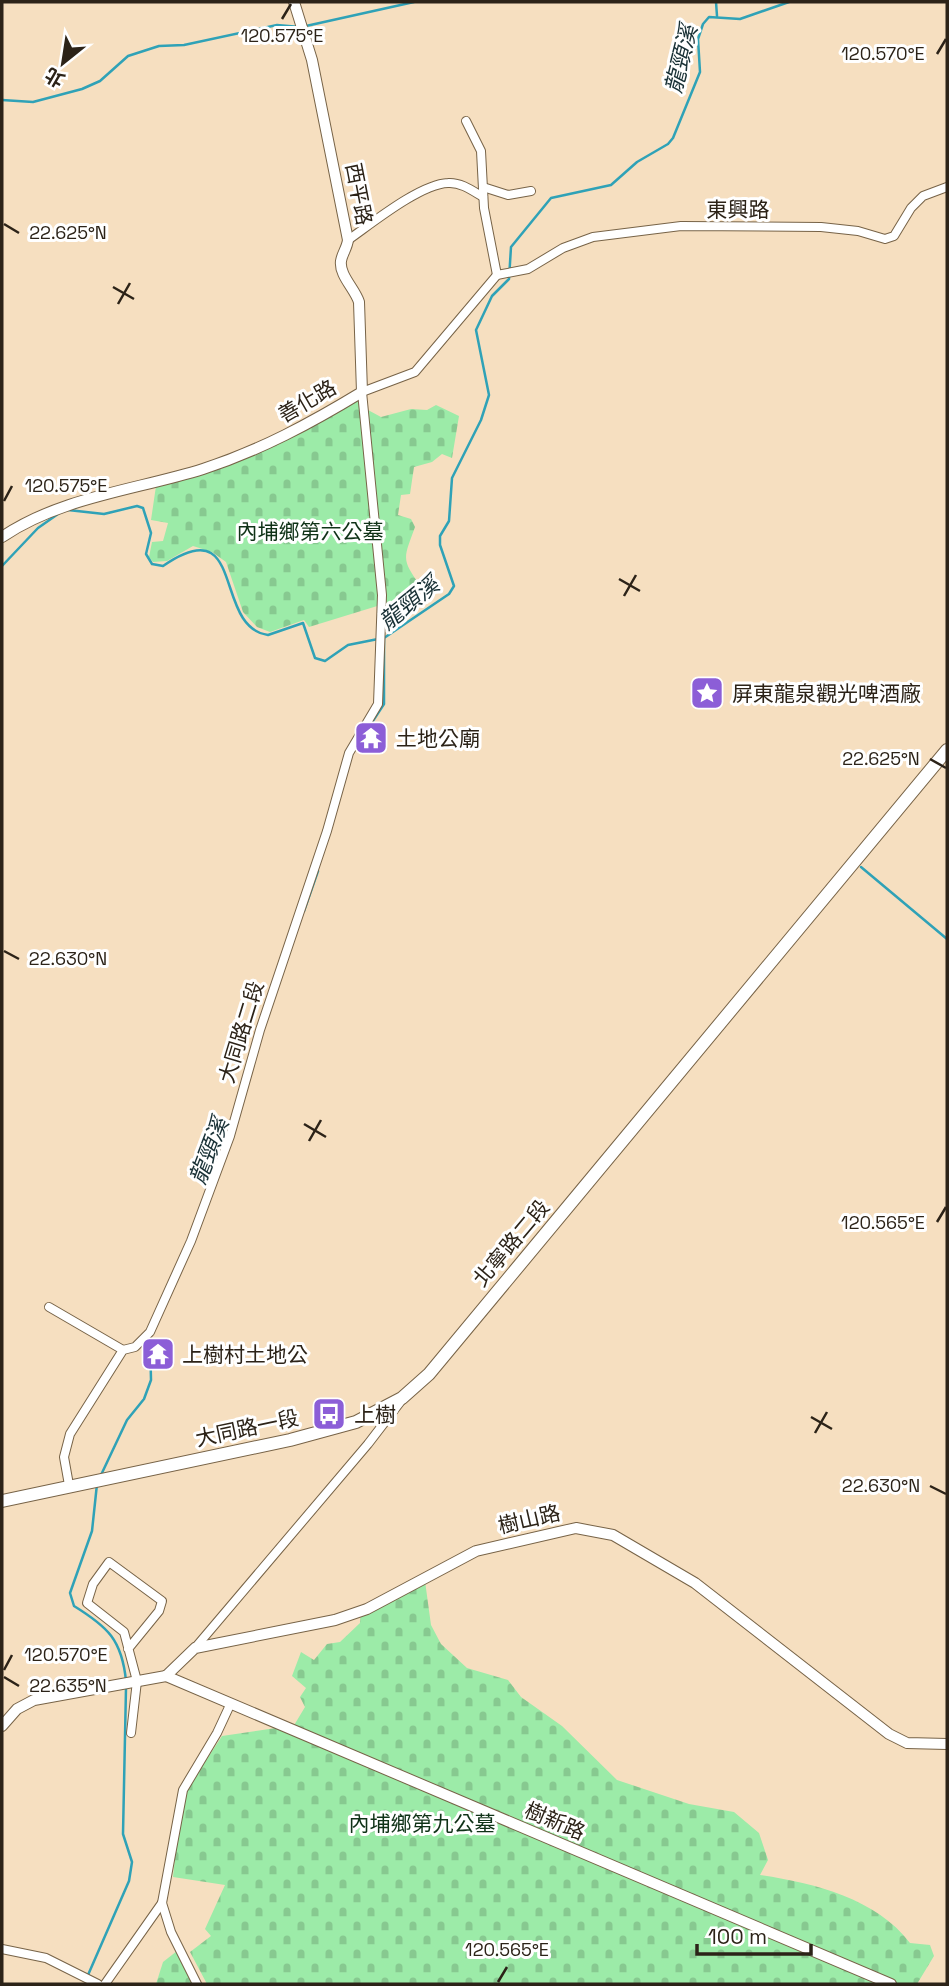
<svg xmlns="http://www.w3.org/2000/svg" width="949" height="1986" font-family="'Space Grotesk','Noto Sans TC',sans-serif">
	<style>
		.cemetery { fill: url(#cemetery-stones) }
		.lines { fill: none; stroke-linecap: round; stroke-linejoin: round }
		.stream { stroke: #2fa2b7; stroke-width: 2.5 }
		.minor-casing { stroke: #776347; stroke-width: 10 }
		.tertiary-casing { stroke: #776347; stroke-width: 12 }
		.secondary-casing { stroke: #776347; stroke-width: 14 }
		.minor { stroke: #fff; stroke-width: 8 }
		.tertiary { stroke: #fff; stroke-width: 10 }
		.secondary { stroke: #fff; stroke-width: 12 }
		.ticks { fill: none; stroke: #2c2318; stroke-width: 2.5 }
		.labels { text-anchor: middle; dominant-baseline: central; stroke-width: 6; stroke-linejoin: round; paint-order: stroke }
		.street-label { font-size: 21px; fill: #2c2318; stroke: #fff }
		.park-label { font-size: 21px; fill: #0f3217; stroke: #fff }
		.poi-label { font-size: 21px; fill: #2c2318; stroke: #fff; text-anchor: start }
		.water-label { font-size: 23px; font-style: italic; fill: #183035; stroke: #fff }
		.ticks-label { font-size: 18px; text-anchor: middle; fill: #2c2318; stroke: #fff; stroke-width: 6; stroke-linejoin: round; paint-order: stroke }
	</style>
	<defs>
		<pattern id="cemetery-stones" width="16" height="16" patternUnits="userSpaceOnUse" patternTransform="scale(1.75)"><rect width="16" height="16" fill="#9ceba8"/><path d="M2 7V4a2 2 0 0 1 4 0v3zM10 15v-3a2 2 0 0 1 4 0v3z" fill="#87c990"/></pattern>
	</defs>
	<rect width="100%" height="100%" fill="#f6dfc0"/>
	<g class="cemetery">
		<path d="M365 392 368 410 381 417 411 409 427 410 436 405 459 416 452 458 442 454 432 462 414 467 410 494 401 495 398 515 411 519 415 527C403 560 401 559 422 588L400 599 309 627 304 620 270 632 257 627 243 612 226 562 212 552 193 546 167 561 153 562 149 557 152 542 163 541 168 523 151 520 156 486C237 460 294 441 365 392Z"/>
		<path d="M425 1581 431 1625 441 1644 467 1668 508 1680 521 1697 562 1726 617 1780 689 1804 734 1812 759 1833 768 1860 760 1875C813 1883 876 1898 910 1943L930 1945 934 1956 917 1984H207L190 1952 211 1936 205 1929 225 1885 173 1877 178 1829 186 1791 222 1736 276 1728 290 1732 305 1707 300 1697 306 1688 292 1676 301 1652 314 1660 327 1644 340 1642 360 1623 361 1612Z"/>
		<polygon points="177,1951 195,1984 156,1984 163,1962"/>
	</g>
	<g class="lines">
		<g class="stream">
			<polyline points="716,2 717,16"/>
			<polyline points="306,26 414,2"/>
			<polyline points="2,100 33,102 82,89 100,81 128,56 159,46 184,45 277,25 300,27"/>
			<path d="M68 510 104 514 137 506 143 508 151 533 146 554 152 564 163 566C247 508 212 627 268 635L303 623 315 658 325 661 348 645 378 639"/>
			<polyline points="2,566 38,528 58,514"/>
			<polyline points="363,736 384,704 384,638 449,594 454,586 440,545 440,536 449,521 452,478 481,420 489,395 476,330 492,296 509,279 511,247 551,198 611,185 637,162 668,144 673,138 700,72 698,39 703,24 709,17 740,19 789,2"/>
			<polyline points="861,867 947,939"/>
			<polyline points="304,911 318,871"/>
			<polyline points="101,1475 127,1420 144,1399 151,1380 150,1337"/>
			<path d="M97 1484 92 1531 70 1593 74 1606C108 1627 122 1640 126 1681"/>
			<polyline points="88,1975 129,1881 132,1862 123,1834 126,1688"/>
		</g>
		<defs>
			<g id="minor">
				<polyline points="466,121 481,151 484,208 497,275"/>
				<polyline points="483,187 508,195 531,191"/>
				<path d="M348 240C371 224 420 184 448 183 461 182 473 191 483 197"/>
				<polyline points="49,1307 123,1350"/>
				<polyline points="69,1485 64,1457 70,1434 123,1350 135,1347 150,1332 191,1241 230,1136 260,1030 327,831 349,753 378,704 382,595 362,392 415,372 497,275 528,269 563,248 593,237 681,226 821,227 858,231 885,239 894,236 911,208 923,196 947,187"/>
				<polyline points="195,1648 368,1444 401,1401"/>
				<polyline points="128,1649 159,1611 162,1601 109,1562 93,1584 87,1603 124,1632 137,1681 131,1733"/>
				<polyline points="2,1949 46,1958 98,1984"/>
				<polyline points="105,1984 162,1903"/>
				<polyline points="197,1984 171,1932 162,1903 183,1790 217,1733 230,1705"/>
			</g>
			<g id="tertiary">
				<path d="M2 537C61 497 136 490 203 469 261 450 311 423 362 392L359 302C355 289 339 275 341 261 342 254 347 248 348 240L312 60 294 2"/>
				<polyline points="166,1676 195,1648 335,1620 367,1609 476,1551 576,1528 613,1535 695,1583 889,1734 907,1743 947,1744"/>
				<polyline points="166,1676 891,1984"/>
				<polyline points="2,1726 17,1709 34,1700 166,1676"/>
			</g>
			<polyline id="secondary" points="2,1501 290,1440 356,1422 402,1398 429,1374 947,750"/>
		</defs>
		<use href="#minor" class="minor-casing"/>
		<use href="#tertiary" class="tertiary-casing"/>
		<use href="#secondary" class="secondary-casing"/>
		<use href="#minor" class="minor"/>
		<use href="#tertiary" class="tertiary"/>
		<use href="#secondary" class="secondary"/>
	</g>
	<path class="ticks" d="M282 19 291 4M937 54 946 39M4 224 19 233M113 287 134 299M118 304 130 283M4 501 12 486M619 579 640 591M624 596 636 575M930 759 946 768M4 951 19 959M304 1124 326 1137M309 1141 321 1120M937 1222 946 1207M811 1417 832 1429M815 1433 827 1412M930 1486 946 1494M4 1670 12 1655M4 1677 19 1686M498 1982 507 1967"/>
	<defs>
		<symbol id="sight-square" viewBox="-11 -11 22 22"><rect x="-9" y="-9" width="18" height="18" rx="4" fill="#8c5ed7" stroke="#fff"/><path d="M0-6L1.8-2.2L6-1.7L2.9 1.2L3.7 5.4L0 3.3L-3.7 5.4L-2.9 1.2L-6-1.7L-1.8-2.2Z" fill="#fff"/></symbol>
		<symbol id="temple-square" viewBox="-11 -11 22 22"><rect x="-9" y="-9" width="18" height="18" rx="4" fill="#8c5ed7" stroke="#fff"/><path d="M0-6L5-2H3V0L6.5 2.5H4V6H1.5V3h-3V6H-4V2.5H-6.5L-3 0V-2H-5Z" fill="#fff"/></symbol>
		<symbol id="bus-square" viewBox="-11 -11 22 22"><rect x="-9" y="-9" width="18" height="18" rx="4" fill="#8c5ed7" stroke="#fff"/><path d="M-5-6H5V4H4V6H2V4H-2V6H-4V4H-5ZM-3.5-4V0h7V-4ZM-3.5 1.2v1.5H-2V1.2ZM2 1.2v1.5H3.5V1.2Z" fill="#fff"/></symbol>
	</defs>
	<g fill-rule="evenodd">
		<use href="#sight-square" x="688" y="674" width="38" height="38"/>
		<use href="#temple-square" x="352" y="719" width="38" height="38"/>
		<use href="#temple-square" x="139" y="1335" width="38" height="38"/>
		<use href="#bus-square" x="310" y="1395" width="38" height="38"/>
	</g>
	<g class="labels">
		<g class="street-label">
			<text transform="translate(359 194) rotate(79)">西平路</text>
			<text x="738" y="209">東興路</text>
			<text transform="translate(307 401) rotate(-30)">善化路</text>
			<text transform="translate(241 1032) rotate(-73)">大同路二段</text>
			<text transform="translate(511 1243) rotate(-50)">北寧路二段</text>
			<text transform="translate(247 1428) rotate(-12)">大同路一段</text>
			<text transform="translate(529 1519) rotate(-13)">樹山路</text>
			<text transform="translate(555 1821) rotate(23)">樹新路</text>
		</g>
		<g class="park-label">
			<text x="310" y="531">內埔鄉第六公墓</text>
			<text x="422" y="1823">內埔鄉第九公墓</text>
		</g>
		<g class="poi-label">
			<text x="732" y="693">屏東龍泉觀光啤酒廠</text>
			<text x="396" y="738">土地公廟</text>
			<text x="182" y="1354">上樹村土地公</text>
			<text x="354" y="1414">上樹</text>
		</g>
		<g class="water-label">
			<text transform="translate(681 59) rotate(-76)">龍頸溪</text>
			<text transform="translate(409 603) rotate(-39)">龍頸溪</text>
			<text transform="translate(209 1151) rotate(-69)">龍頸溪</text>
		</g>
	</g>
	<g class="ticks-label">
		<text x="282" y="42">120.575°E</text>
		<text x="883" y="60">120.570°E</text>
		<text x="68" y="239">22.625°N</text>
		<text x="66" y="492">120.575°E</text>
		<text x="881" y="765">22.625°N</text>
		<text x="68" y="965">22.630°N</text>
		<text x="883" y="1229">120.565°E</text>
		<text x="881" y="1492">22.630°N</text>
		<text x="66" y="1661">120.570°E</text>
		<text x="68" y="1692">22.635°N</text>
		<text x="507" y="1956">120.565°E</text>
	</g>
	<rect width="949" height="1986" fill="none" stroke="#2c2318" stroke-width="7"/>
	<g transform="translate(63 63) rotate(210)" stroke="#ffffff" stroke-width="5" paint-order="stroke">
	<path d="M0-5L12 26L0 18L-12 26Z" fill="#2c2318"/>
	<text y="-10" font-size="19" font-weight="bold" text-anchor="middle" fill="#2c2318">北</text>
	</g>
	<path d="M697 1944v10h114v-10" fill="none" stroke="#2c2318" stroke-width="3.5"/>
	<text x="708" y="1944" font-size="21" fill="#2c2318" stroke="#ffffff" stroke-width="5" paint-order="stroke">100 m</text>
</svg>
